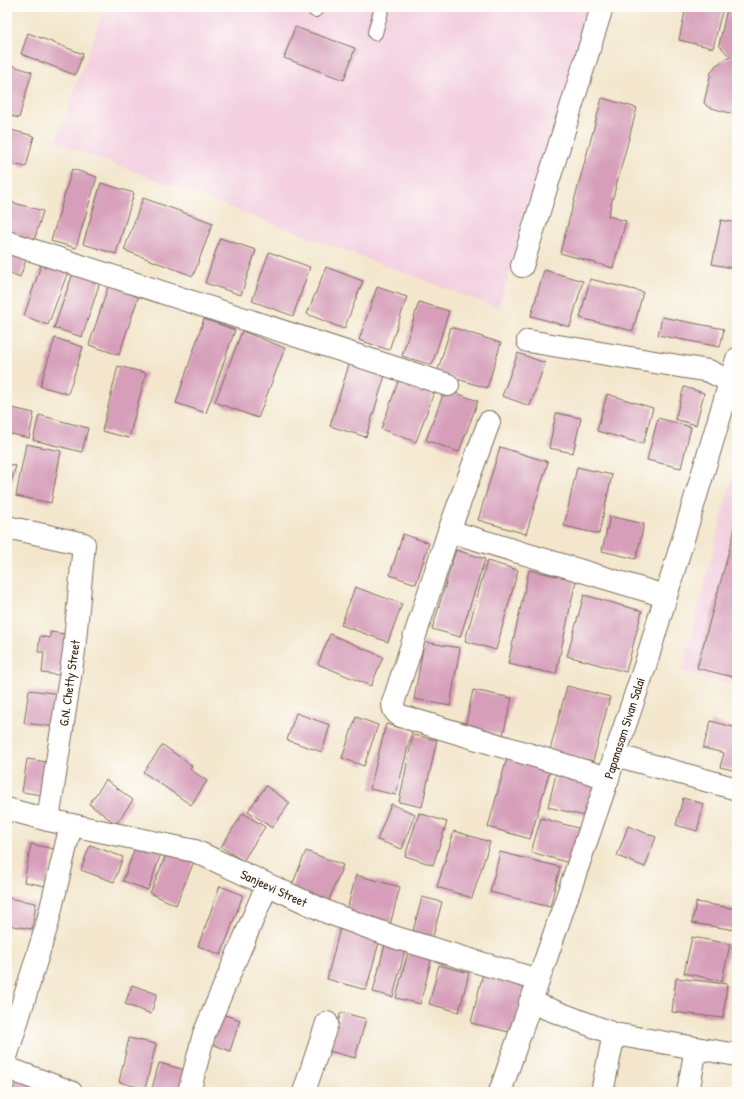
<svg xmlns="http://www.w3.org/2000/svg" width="744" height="1099" font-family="'Patrick Hand',sans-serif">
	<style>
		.built { fill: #f3cfe0 }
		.building { fill: #d69eb9 }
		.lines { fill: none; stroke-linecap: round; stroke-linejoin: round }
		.service-casing { stroke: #7b6c5b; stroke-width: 16 }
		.minor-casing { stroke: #7b6c5b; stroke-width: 24 }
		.service { stroke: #fff; stroke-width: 14 }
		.minor { stroke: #fff; stroke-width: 22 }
		.labels { text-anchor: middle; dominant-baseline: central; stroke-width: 3; stroke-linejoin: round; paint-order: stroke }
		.street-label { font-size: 13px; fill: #3b2a1e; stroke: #fdfcf7 }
	</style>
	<rect width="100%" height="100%" fill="#fdfcf7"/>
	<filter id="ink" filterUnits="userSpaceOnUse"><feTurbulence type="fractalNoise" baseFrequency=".025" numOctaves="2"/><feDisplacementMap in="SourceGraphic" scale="8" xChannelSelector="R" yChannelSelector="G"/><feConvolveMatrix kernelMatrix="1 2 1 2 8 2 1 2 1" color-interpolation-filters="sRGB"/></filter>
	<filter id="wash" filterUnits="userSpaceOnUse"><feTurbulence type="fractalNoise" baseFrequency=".012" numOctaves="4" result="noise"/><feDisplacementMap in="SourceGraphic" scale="16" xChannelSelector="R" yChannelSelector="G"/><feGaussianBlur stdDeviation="0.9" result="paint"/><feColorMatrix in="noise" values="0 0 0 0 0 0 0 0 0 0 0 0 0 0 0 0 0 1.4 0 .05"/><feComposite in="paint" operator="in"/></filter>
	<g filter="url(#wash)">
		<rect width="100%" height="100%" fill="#f3e6cc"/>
		<g class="built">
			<polygon points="105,7 599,7 574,73 498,308 55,142"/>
			<polygon points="737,457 737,686 682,671"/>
		</g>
		<g id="blocks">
			<g class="building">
				<polygon points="686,7 723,7 713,48 679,40"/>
				<polygon points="730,7 737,9 737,115 708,107 704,103 711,72 716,65 730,57 719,45 727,9"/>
				<polygon points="295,27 355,48 344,80 284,58"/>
				<polygon points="28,33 83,54 75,75 21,54"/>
				<polygon points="7,64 32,72 19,118 7,115"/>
				<polygon points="602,98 637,108 608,216 626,221 613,268 560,253"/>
				<polygon points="7,129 34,136 26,167 7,163"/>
				<polygon points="72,169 97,177 76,248 51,241"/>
				<polygon points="101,183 134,193 116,254 83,244"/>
				<polygon points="143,198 213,223 193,276 124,250"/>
				<polygon points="7,201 43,211 34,241 7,233"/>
				<polygon points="721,220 737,223 737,269 712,264"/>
				<polygon points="220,238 256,250 241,295 205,283"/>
				<polygon points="7,248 28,254 20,277 7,272"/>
				<polygon points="269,252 310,267 293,316 252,301"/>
				<polygon points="43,259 69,269 48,325 24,316"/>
				<polygon points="326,267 363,281 344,329 307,314"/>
				<polygon points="74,270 101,279 82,337 54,328"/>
				<polygon points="544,270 583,281 570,327 531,316"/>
				<polygon points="590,279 643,292 633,331 580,318"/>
				<polygon points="110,281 140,292 119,355 89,345"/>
				<polygon points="377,287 407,297 389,350 359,340"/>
				<polygon points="419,302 449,311 432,365 402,356"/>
				<polygon points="662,317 724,329 720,347 658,335"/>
				<polygon points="204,319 235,330 206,413 176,403"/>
				<polygon points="451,327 501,343 487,388 437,373"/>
				<polygon points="242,331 285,348 258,418 215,402"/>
				<polygon points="55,338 83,347 68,394 40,386"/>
				<polygon points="518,353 545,363 530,406 502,396"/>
				<polygon points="351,358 387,369 366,437 330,426"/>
				<polygon points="118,366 146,373 129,438 102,431"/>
				<polygon points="401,374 436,387 416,442 381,429"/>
				<polygon points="684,387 704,393 696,425 675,419"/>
				<polygon points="445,389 478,401 459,452 426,440"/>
				<polygon points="607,394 653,408 643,444 597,431"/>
				<polygon points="12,408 34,413 29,438 7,433"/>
				<polygon points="556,413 581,418 573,453 549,448"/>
				<polygon points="39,415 88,428 82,452 33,440"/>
				<polygon points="658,418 691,427 681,468 647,460"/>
				<polygon points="26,444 61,451 51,503 16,496"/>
				<polygon points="500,447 548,462 526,534 478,520"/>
				<polygon points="7,464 16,466 7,495"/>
				<polygon points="577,467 612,475 599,534 564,526"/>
				<polygon points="610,516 644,524 636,559 602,551"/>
				<polygon points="737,521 737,678 697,668"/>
				<polygon points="403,534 429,543 416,584 390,575"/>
				<polygon points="456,550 485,559 460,637 432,629"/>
				<polygon points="487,561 518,570 496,650 465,641"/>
				<polygon points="529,570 576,580 556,674 508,664"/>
				<polygon points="355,587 402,604 388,642 341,625"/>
				<polygon points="584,595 642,611 626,672 567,656"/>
				<polygon points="50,632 73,635 67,676 42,673 44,652 38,652 40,636 50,638"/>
				<polygon points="330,634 383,657 371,686 318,664"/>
				<polygon points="424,642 460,648 450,706 414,699"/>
				<polygon points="567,686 610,697 593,761 550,750"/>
				<polygon points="29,690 61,694 56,727 24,723"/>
				<polygon points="473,690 512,698 503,735 465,727"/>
				<polygon points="296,713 330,725 322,752 287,740"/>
				<polygon points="356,717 378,725 364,766 342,758"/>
				<polygon points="711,721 737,728 737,771 720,767 724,753 703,748"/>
				<polygon points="386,724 412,731 396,795 370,789"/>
				<polygon points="413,735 437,740 422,807 399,802"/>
				<polygon points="163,745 192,766 190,769 207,781 191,805 143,772"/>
				<polygon points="507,758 550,770 530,839 488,827"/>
				<polygon points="27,759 54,763 49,796 22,792"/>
				<polygon points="556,774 597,784 589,817 548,807"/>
				<polygon points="106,780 133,800 116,824 89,804"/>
				<polygon points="266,786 290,803 272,828 248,811"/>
				<polygon points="683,798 704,804 697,831 676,825"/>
				<polygon points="391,804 415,814 402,849 377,840"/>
				<polygon points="243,813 265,827 243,861 221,847"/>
				<polygon points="419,813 447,822 433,865 405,856"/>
				<polygon points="541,818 585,830 576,865 531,852"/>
				<polygon points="628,826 656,837 645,867 617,856"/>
				<polygon points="454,831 490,842 472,898 437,887"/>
				<polygon points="138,839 163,848 148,890 123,881"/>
				<polygon points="31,844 54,849 46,886 24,882"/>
				<polygon points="90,845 123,857 114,882 81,870"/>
				<polygon points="169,848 195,859 176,905 150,893"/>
				<polygon points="306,851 343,865 327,905 290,890"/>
				<polygon points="500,852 560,867 550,907 490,892"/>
				<polygon points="356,875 400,887 390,925 346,914"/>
				<polygon points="220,886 243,895 221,955 198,946"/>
				<polygon points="422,897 442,902 432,940 412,935"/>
				<polygon points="7,898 36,903 32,929 7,925"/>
				<polygon points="696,902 737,909 737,917 735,930 692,923"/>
				<polygon points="340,928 380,939 366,990 327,979"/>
				<polygon points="692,937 730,944 722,981 684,973"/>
				<polygon points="385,944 405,950 393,997 373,992"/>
				<polygon points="408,951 432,957 420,1004 396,998"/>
				<polygon points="439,965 469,973 459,1012 429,1004"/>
				<polygon points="483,973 525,983 513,1033 471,1023"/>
				<polygon points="676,978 727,984 723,1018 672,1012"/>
				<polygon points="132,985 157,994 151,1014 125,1004"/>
				<polygon points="341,1012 366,1019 355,1058 329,1051"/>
				<polygon points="222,1014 240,1020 230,1051 212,1044"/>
				<polygon points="129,1038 156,1044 145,1089 119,1082"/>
				<polygon points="159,1063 189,1071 184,1092 151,1092"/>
				<polygon points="18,1077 56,1092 12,1092"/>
			</g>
		</g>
	</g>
	<g filter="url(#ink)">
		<use href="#blocks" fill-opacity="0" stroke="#7b6c5b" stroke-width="1"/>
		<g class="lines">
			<defs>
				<g id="service">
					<polyline points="315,10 316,7"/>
					<polyline points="375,33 382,7"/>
				</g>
				<g id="minor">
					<polyline points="7,242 448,385"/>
					<polyline points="522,266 602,7"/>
					<polyline points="528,341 709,371 731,382"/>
					<path d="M489 422 449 531 393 703C393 710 395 713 401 716L608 778"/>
					<polyline points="7,527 84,544 74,651 48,820"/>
					<polyline points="449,531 665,596"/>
					<polyline points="615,755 737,789"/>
					<polyline points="7,809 48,820 195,851 329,913 397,938 538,980"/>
					<polyline points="530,1002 614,1034 737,1055"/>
					<polyline points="7,1054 47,925 71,825"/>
					<polyline points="7,1068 71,1092"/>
					<polyline points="189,1092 204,1034 267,885"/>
					<polyline points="304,1092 327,1023"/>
					<polyline points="500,1092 608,778 615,755 645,666 737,359"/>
					<polyline points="602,1092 614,1034"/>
					<polyline points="688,1092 696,1048"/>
				</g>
			</defs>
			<use href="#service" class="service-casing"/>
			<use href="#minor" class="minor-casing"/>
			<use href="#service" class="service"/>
			<use href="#minor" class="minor"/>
		</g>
	</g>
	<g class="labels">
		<g class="street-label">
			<text transform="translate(69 683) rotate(-82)">G.N. Chetty Street</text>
			<text transform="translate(624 728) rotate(-72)">Papanasam Sivan Salai</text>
			<text transform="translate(274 888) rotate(25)">Sanjeevi Street</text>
		</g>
	</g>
	<rect width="744" height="1099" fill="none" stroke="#fdfcf7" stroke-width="24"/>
</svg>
